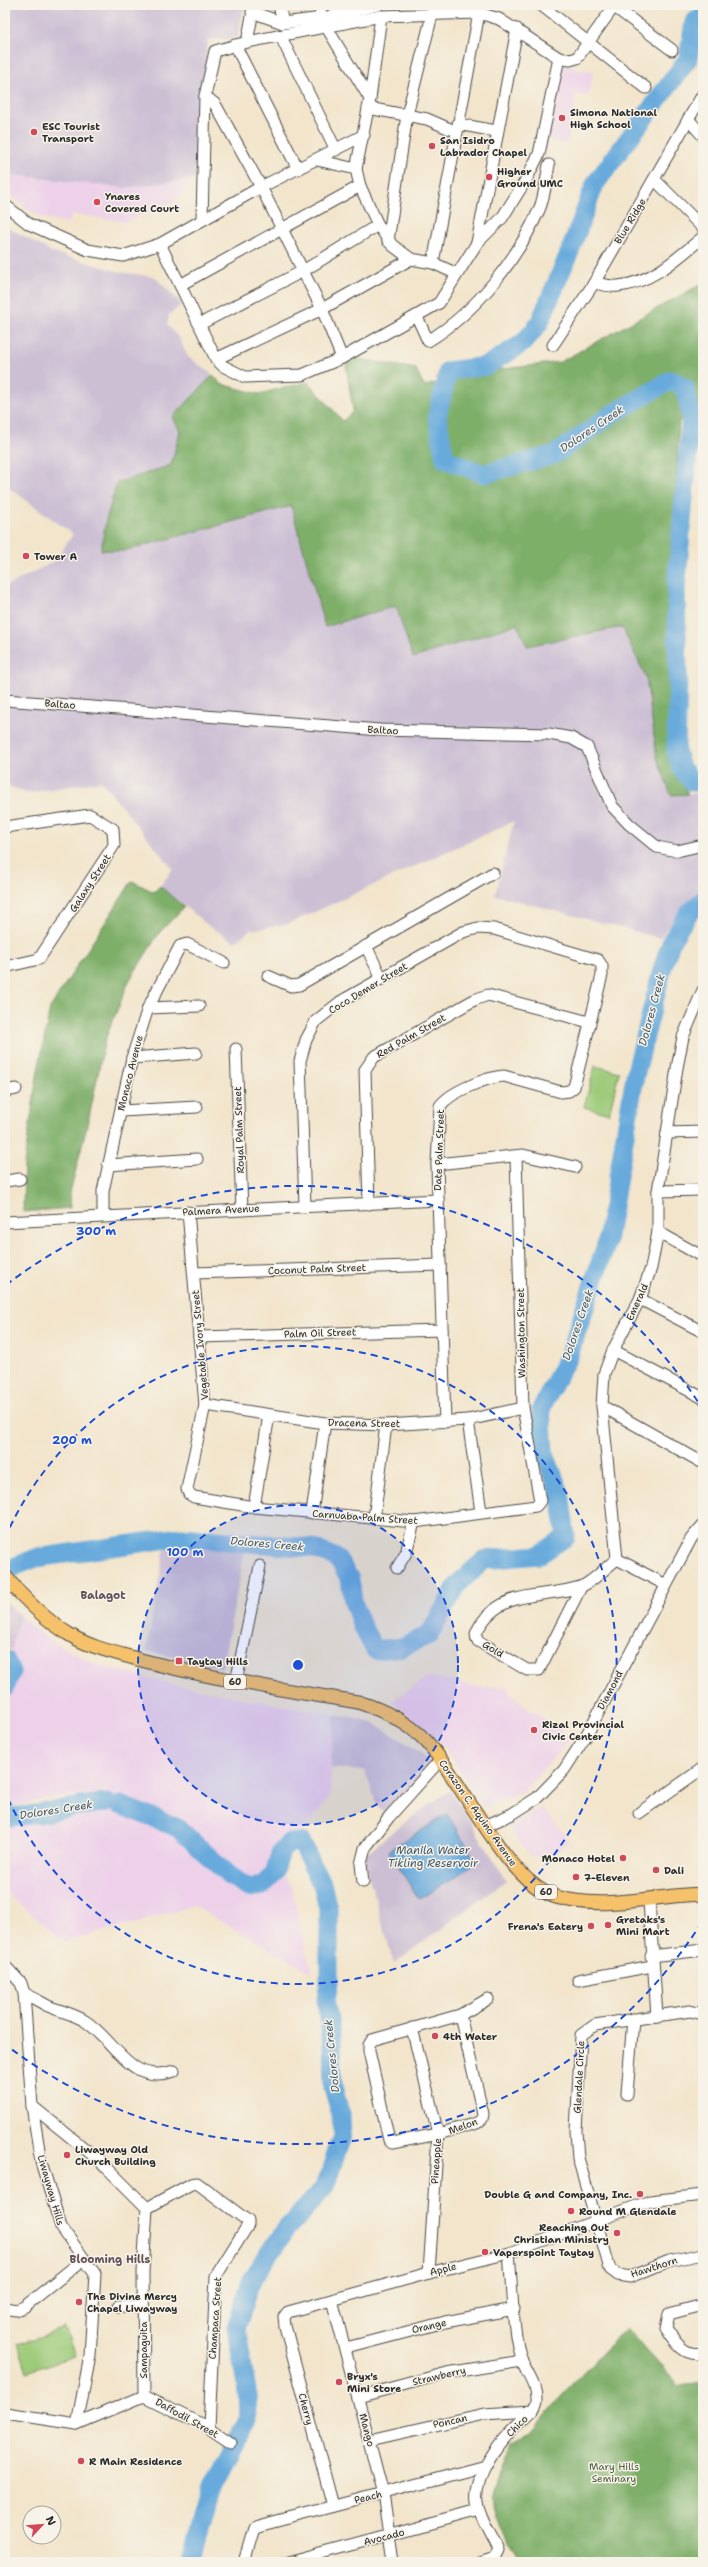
<svg xmlns="http://www.w3.org/2000/svg" width="708" height="2567" font-family="'Shantell Sans',sans-serif">
	<style>
		.built { fill: #edd1e9 }
		.industrial { fill: #ccbfd4 }
		.green { fill: #9dcb79; stroke: #647b52 }
		.forest { fill: #7eaf69; stroke: #546d4a }
		.water { fill: #68aadc; stroke: #4a6a84 }
		.lines { fill: none; stroke-linecap: round; stroke-linejoin: round }
		.river { stroke: #68aadc; stroke-width: 19 }
		.minor-casing { stroke: #494743; stroke-width: 13 }
		.major-casing { stroke: #494743; stroke-width: 15 }
		.minor { stroke: #fff; stroke-width: 11 }
		.major { stroke: #f5c16b; stroke-width: 13 }
		.ring { fill: none; stroke: #1d4ed8; stroke-width: 2; stroke-dasharray: 7 5 }
		.poi-dot { fill: #d1495b; stroke: #f7f3e8; stroke-width: 1.5 }
		.labels { text-anchor: middle; dominant-baseline: central; stroke-width: 3; stroke-linejoin: round; paint-order: stroke }
		.shield { fill: #f7f3e8; stroke: #686764; stroke-width: 1 }
		.shield-label { font-size: 9px; font-weight: bold; fill: #2b2b2b }
		.poi-label { font-size: 10px; font-weight: bold; fill: #2b2b2b; stroke: #f7f3e8; text-anchor: start }
		.street-label { font-size: 10px; fill: #2b2b2b; stroke: #f7f3e8 }
		.park-label { font-size: 10px; fill: #4d5b42; stroke: #f7f3e8 }
		.water-label { font-size: 11px; font-style: italic; fill: #405769; stroke: #f7f3e8 }
		.neighbourhood-label { font-size: 11px; font-weight: bold; fill: #61515a; stroke: #f7f3e8 }
		.centre { fill: #1d4ed8; stroke: #f7f3e8; stroke-width: 2 }
		.ring-label { font-size: 12px; text-anchor: middle; font-weight: bold; fill: #1d4ed8; stroke: #f7f3e8; stroke-width: 3; stroke-linejoin: round; paint-order: stroke }
	</style>
	<rect width="100%" height="100%" fill="#f7f3e8"/>
	<filter id="ink" filterUnits="userSpaceOnUse"><feTurbulence type="fractalNoise" baseFrequency=".025" numOctaves="2"/><feDisplacementMap in="SourceGraphic" scale="8" xChannelSelector="R" yChannelSelector="G"/><feConvolveMatrix kernelMatrix="1 2 1 2 8 2 1 2 1" color-interpolation-filters="sRGB"/></filter>
	<filter id="wash" filterUnits="userSpaceOnUse"><feTurbulence type="fractalNoise" baseFrequency=".012" numOctaves="4" result="noise"/><feDisplacementMap in="SourceGraphic" scale="16" xChannelSelector="R" yChannelSelector="G"/><feGaussianBlur stdDeviation="0.9" result="paint"/><feColorMatrix in="noise" values="0 0 0 0 0 0 0 0 0 0 0 0 0 0 0 0 0 1.4 0 .05"/><feComposite in="paint" operator="in"/></filter>
	<g filter="url(#wash)">
		<rect width="100%" height="100%" fill="#f2e5cc"/>
		<g class="built">
			<polygon points="563,62 575,69 593,71 588,96 576,94 567,144 548,140"/>
			<polygon points="5,174 125,188 195,178 174,201 126,222 72,214 69,223 41,217 28,210 5,190"/>
			<polygon points="20,1616 43,1636 94,1664 169,1684 334,1715 330,1797 302,1831 272,1854 291,1886 312,1973 194,1906 65,1942 5,1892 5,1825 87,1806 105,1809 107,1793 58,1797 5,1808 5,1708 17,1670 11,1650"/>
			<polygon points="428,1676 480,1687 506,1686 513,1697 572,1738 523,1791 483,1807 444,1746 392,1701"/>
			<polygon points="542,1807 569,1841 549,1858 530,1855 508,1827"/>
		</g>
		<g class="industrial">
			<polygon points="5,5 245,5 237,38 208,40 195,178 125,188 5,174"/>
			<polygon points="5,226 54,253 120,272 155,277 182,304 169,315 167,325 179,338 188,357 213,375 173,417 180,431 171,465 117,483 101,550 123,551 291,505 326,627 396,606 413,658 517,624 527,646 622,627 646,677 657,758 671,795 703,793 703,897 677,915 660,938 495,895 514,821 288,924 250,930 235,942 210,927 160,886 173,869 101,781 28,793 5,785 5,587 55,561 73,534 5,485"/>
			<polygon points="192,1543 246,1546 222,1668 146,1651 165,1547"/>
			<polygon points="5,1601 20,1616 11,1650 5,1645"/>
			<polygon points="334,1715 353,1717 375,1724 420,1752 433,1766 387,1816 377,1805 365,1771 331,1768"/>
			<polygon points="451,1790 506,1880 394,1964 363,1856 402,1824"/>
		</g>
		<g class="green">
			<polygon points="595,1066 619,1072 609,1114 584,1107"/>
			<polygon points="65,2328 75,2356 27,2372 18,2344"/>
		</g>
		<g class="forest">
			<polygon points="703,283 703,412 679,421 669,649 673,760 688,794 671,795 657,758 646,677 622,627 527,646 517,624 413,658 396,606 325,627 291,506 123,551 101,550 106,520 117,483 171,465 180,431 173,417 213,375 221,384 259,394 308,382 343,421 353,411 346,365 349,357 416,369 424,386 437,383 454,375 560,362"/>
			<polygon points="132,881 154,892 160,886 184,907 159,933 129,981 105,1040 90,1113 70,1193 70,1208 23,1212 24,1164 37,1076 50,1008"/>
			<polygon points="626,2328 679,2386 703,2383 703,2562 519,2562 516,2550 498,2517 492,2497 501,2465 511,2447 531,2432 557,2401"/>
		</g>
		<polygon class="water" points="447,1814 477,1863 419,1899 388,1851"/>
		<g class="lines">
			<g class="river">
				<polyline points="703,15 694,22 688,59 595,184 570,251 539,324 523,343 486,366 448,371 437,416 445,459 484,474 556,454 611,415 671,380 685,388 691,418 676,590 678,674 676,751 681,768 693,782 703,782"/>
				<polyline points="5,1573 16,1566 36,1558 181,1537 312,1548 337,1558 350,1579 353,1601 361,1624 375,1650 402,1647 429,1635 458,1584 484,1560 539,1555 566,1537 560,1493 544,1452 541,1409 569,1355 607,1242 635,1076 663,966 672,940 688,914 703,900"/>
				<polyline points="5,1659 11,1672 5,1688"/>
				<polyline points="120,1805 178,1828 229,1875 248,1888 262,1886 274,1874 281,1851 289,1843 301,1842 323,1887 329,1914 329,1982 326,1999 332,2045 333,2087 341,2116 342,2136 325,2187 286,2229 252,2279 236,2328 247,2391 248,2419 213,2485 191,2562"/>
				<path d="M5 1817C40 1817 73 1804 107 1803"/>
			</g>
		</g>
	</g>
	<g filter="url(#ink)">
		<g class="lines">
			<defs>
				<g id="minor">
					<polyline points="279,5 283,23"/>
					<polyline points="319,5 322,18"/>
					<polyline points="541,5 646,88"/>
					<polyline points="612,5 672,50"/>
					<polyline points="252,12 283,23 322,18 378,5"/>
					<polyline points="381,16 370,99 356,169 360,186 378,225 392,245 411,259 433,263 457,274"/>
					<polyline points="327,28 370,99"/>
					<polyline points="281,37 336,150"/>
					<polyline points="247,42 254,6"/>
					<polyline points="235,45 298,169"/>
					<polyline points="205,96 215,104 261,187 322,309 342,358"/>
					<polyline points="368,108 427,119 450,129"/>
					<polyline points="688,119 703,136"/>
					<polyline points="458,124 496,131"/>
					<polyline points="317,160 356,169"/>
					<polyline points="655,180 703,228"/>
					<polyline points="5,205 29,224 88,250 123,256 160,244 261,187 364,135"/>
					<polyline points="202,220 205,96 215,51 247,42 381,16 479,13 499,19 559,58 570,60 577,58 615,5"/>
					<polyline points="388,241 407,115 432,15"/>
					<polyline points="477,243 517,29"/>
					<polyline points="160,244 216,359 223,366 245,377 302,375 342,358 439,303 477,243 502,218 526,180 539,154 559,58"/>
					<polyline points="433,263 479,13"/>
					<path d="M594 283C601 284 611 287 618 286 652 283 679 257 703 237"/>
					<polyline points="180,285 360,186"/>
					<path d="M417 317 428 341C477 311 516 261 539 210 545 197 546 179 549 165"/>
					<polyline points="200,324 303,271 378,225"/>
					<polyline points="553,345 594,283 703,94"/>
					<polyline points="216,359 322,309 411,259"/>
					<polyline points="5,700 380,730 549,734 571,738 587,747 612,806 629,824 657,847 677,851 703,845"/>
					<polyline points="5,827 90,815 113,829 114,845 39,959 5,967"/>
					<polyline points="366,946 382,979"/>
					<polyline points="268,976 291,986 299,985 493,873"/>
					<polyline points="148,1008 199,1006"/>
					<polyline points="236,1049 242,1210"/>
					<polyline points="132,1058 196,1053"/>
					<polyline points="5,1091 16,1089"/>
					<polyline points="121,1111 197,1107"/>
					<polyline points="667,1133 703,1132"/>
					<polyline points="437,1164 523,1155 575,1167"/>
					<polyline points="108,1165 197,1159"/>
					<polyline points="5,1181 20,1179"/>
					<polyline points="658,1191 703,1190"/>
					<polyline points="369,1204 365,1070 374,1057 474,1000 488,995 589,1022"/>
					<path d="M305 1206 300 1061 306 1040 316 1021 340 1002 463 932 478 928 494 929 598 960 602 966V975L574 1087 569 1091 561 1092 504 1076C487 1077 450 1092 440 1106L437 1164 445 1422"/>
					<polyline points="188,1212 205,1405 187,1489 189,1494 194,1497 254,1507 414,1522 536,1506 540,1501 523,1408 516,1156"/>
					<polyline points="103,1216 103,1191 132,1058 148,1008 180,946 187,944 224,963"/>
					<polyline points="5,1222 438,1200"/>
					<polyline points="658,1232 703,1257"/>
					<polyline points="194,1273 440,1265"/>
					<polyline points="640,1299 703,1332"/>
					<polyline points="199,1337 442,1330"/>
					<polyline points="613,1350 703,1398"/>
					<polyline points="205,1405 325,1423 386,1425 468,1420 523,1408"/>
					<polyline points="602,1406 703,1463"/>
					<polyline points="468,1420 481,1512"/>
					<polyline points="254,1507 269,1415"/>
					<polyline points="312,1513 325,1423"/>
					<polyline points="374,1519 386,1425"/>
					<polyline points="397,1568 406,1553 414,1522"/>
					<polyline points="666,1585 617,1559 602,1406 604,1374 613,1350 640,1299 651,1268 658,1232 658,1191 677,1068 683,1037 703,990"/>
					<path d="M581 1587 539 1670H527L478 1641C474 1634 477 1631 481 1624 504 1589 545 1598 580 1587 592 1583 606 1567 617 1559"/>
					<polyline points="236,1682 260,1566"/>
					<polyline points="639,1813 703,1768"/>
					<polyline points="485,1826 512,1814 537,1798 564,1770 586,1736 691,1539 703,1525"/>
					<polyline points="363,1882 361,1864 365,1848 389,1817 441,1759"/>
					<polyline points="649,1901 657,2016"/>
					<polyline points="651,1956 703,1950"/>
					<polyline points="5,1966 21,1983 24,1993 32,2106 41,2162 61,2227 95,2274 90,2356 77,2424"/>
					<polyline points="578,1980 652,1966"/>
					<path d="M24 1993C32 1997 40 2002 48 2006 60 2011 74 2014 85 2021 116 2041 130 2086 174 2071"/>
					<polyline points="703,2014 690,2011 595,2025 581,2035 576,2131 578,2158 610,2269 618,2275 630,2277 669,2261 703,2254"/>
					<polyline points="460,2015 483,2114 482,2119 477,2123 438,2134 392,2143 389,2140 369,2051 369,2045 372,2040 460,2015 488,1999"/>
					<polyline points="412,2028 438,2134 429,2273"/>
					<polyline points="627,2094 633,2019"/>
					<polyline points="32,2106 100,2161 147,2208"/>
					<polyline points="147,2208 191,2184 197,2183 248,2221 248,2225 216,2276 209,2428"/>
					<polyline points="332,2300 383,2494 393,2562"/>
					<path d="M703 2305 669 2314 666 2328C675 2342 684 2357 703 2353"/>
					<polyline points="118,2306 143,2306"/>
					<polyline points="5,2308 16,2310 24,2307 84,2259"/>
					<polyline points="346,2348 445,2322 514,2309"/>
					<polyline points="144,2396 143,2272 147,2208"/>
					<polyline points="358,2397 447,2373 522,2361"/>
					<polyline points="5,2413 77,2424 144,2396 209,2428 231,2443"/>
					<polyline points="370,2440 484,2414 532,2411"/>
					<polyline points="333,2506 285,2326 284,2317 288,2312 429,2273 509,2253 650,2201 703,2195"/>
					<polyline points="244,2562 254,2528 258,2526 486,2466"/>
					<polyline points="288,2562 479,2510"/>
					<path d="M482 2562 494 2558 498 2550C491 2534 480 2519 477 2502 473 2477 500 2440 518 2424 525 2417 535 2411 536 2401 537 2385 527 2375 522 2361 512 2333 512 2284 509 2253"/>
				</g>
				<path id="major" d="M5 1576C24 1599 44 1619 70 1635 91 1648 117 1653 141 1660 213 1679 285 1690 358 1702 383 1710 408 1722 426 1741 462 1780 507 1883 556 1897 604 1911 655 1895 703 1894"/>
			</defs>
			<use href="#minor" class="minor-casing"/>
			<use href="#major" class="major-casing"/>
			<use href="#minor" class="minor"/>
			<use href="#major" class="major"/>
		</g>
	</g>
	<circle cx="298" cy="1665" r="160" fill="#1d4ed8" fill-opacity=".12"/>
	<g class="ring">
		<circle cx="298" cy="1665" r="160"/>
		<path d="M5 1538A319 319 0 1 1 5 1792"/>
		<path d="M702 1922A479 479 0 0 1 6 2045M6 1285A479 479 0 0 1 702 1408"/>
	</g>
	<g class="poi-dot">
		<circle cx="562" cy="118" r="4"/>
		<circle cx="34" cy="132" r="4"/>
		<circle cx="432" cy="146" r="4"/>
		<circle cx="489" cy="177" r="4"/>
		<circle cx="97" cy="202" r="4"/>
		<circle cx="26" cy="556" r="4"/>
		<rect x="175" y="1657" width="8" height="8" rx="2"/>
		<circle cx="534" cy="1730" r="4"/>
		<circle cx="623" cy="1858" r="4"/>
		<circle cx="656" cy="1870" r="4"/>
		<circle cx="576" cy="1877" r="4"/>
		<circle cx="608" cy="1925" r="4"/>
		<circle cx="591" cy="1926" r="4"/>
		<circle cx="435" cy="2036" r="4"/>
		<circle cx="67" cy="2155" r="4"/>
		<circle cx="640" cy="2194" r="4"/>
		<circle cx="571" cy="2211" r="4"/>
		<circle cx="617" cy="2233" r="4"/>
		<circle cx="485" cy="2252" r="4"/>
		<circle cx="79" cy="2302" r="4"/>
		<circle cx="339" cy="2382" r="4"/>
		<circle cx="81" cy="2461" r="4"/>
	</g>
	<g class="labels">
		<g class="shield">
			<rect x="224" y="1675" width="22" height="14" rx="3"/>
			<rect x="535" y="1885" width="22" height="14" rx="3"/>
		</g>
		<g class="shield-label">
			<text x="235" y="1682">60</text>
			<text x="546" y="1892">60</text>
		</g>
		<g class="poi-label">
			<text x="570" y="112">Simona National<tspan x="570" dy="12">High School</tspan></text>
			<text x="42" y="126">ESC Tourist<tspan x="42" dy="12">Transport</tspan></text>
			<text x="440" y="140">San Isidro<tspan x="440" dy="12">Labrador Chapel</tspan></text>
			<text x="497" y="171">Higher<tspan x="497" dy="12">Ground UMC</tspan></text>
			<text x="105" y="196">Ynares<tspan x="105" dy="12">Covered Court</tspan></text>
			<text x="34" y="556">Tower A</text>
			<text x="187" y="1661">Taytay Hills</text>
			<text x="542" y="1724">Rizal Provincial<tspan x="542" dy="12">Civic Center</tspan></text>
			<text x="615" y="1858" text-anchor="end">Monaco Hotel</text>
			<text x="664" y="1870">Dali</text>
			<text x="584" y="1877">7-Eleven</text>
			<text x="616" y="1919">Gretaks's<tspan x="616" dy="12">Mini Mart</tspan></text>
			<text x="583" y="1926" text-anchor="end">Frena's Eatery</text>
			<text x="443" y="2036">4th Water</text>
			<text x="75" y="2149">Liwayway Old<tspan x="75" dy="12">Church Building</tspan></text>
			<text x="632" y="2194" text-anchor="end">Double G and Company, Inc.</text>
			<text x="579" y="2211">Round M Glendale</text>
			<text x="609" y="2227" text-anchor="end">Reaching Out<tspan x="609" dy="12">Christian Ministry</tspan></text>
			<text x="493" y="2252">Vaperspoint Taytay</text>
			<text x="87" y="2296">The Divine Mercy<tspan x="87" dy="12">Chapel Liwayway</tspan></text>
			<text x="347" y="2376">Bryx's<tspan x="347" dy="12">Mini Store</tspan></text>
			<text x="89" y="2461">R Main Residence</text>
		</g>
		<g class="street-label">
			<text transform="translate(630 221) rotate(-59)">Blue Ridge</text>
			<text transform="translate(60 704) rotate(5)">Baltao</text>
			<text transform="translate(383 730) rotate(3)">Baltao</text>
			<text transform="translate(90 883) rotate(-57)">Galaxy Street</text>
			<text transform="translate(368 988) rotate(-31)">Coco Demer Street</text>
			<text transform="translate(411 1036) rotate(-30)">Red Palm Street</text>
			<text transform="translate(130 1073) rotate(-76)">Monaco Avenue</text>
			<text transform="translate(239 1130) rotate(-92)">Royal Palm Street</text>
			<text transform="translate(439 1150) rotate(-88)">Date Palm Street</text>
			<text transform="translate(221 1210) rotate(-3)">Palmera Avenue</text>
			<text transform="translate(317 1269) rotate(-2)">Coconut Palm Street</text>
			<text transform="translate(637 1302) rotate(-66)">Emerald</text>
			<text transform="translate(320 1333) rotate(-2)">Palm Oil Street</text>
			<text transform="translate(521 1333) rotate(-91)">Washington Street</text>
			<text transform="translate(200 1345) rotate(-95)">Vegetable Ivory Street</text>
			<text transform="translate(364 1423) rotate(1)">Dracena Street</text>
			<text transform="translate(365 1517) rotate(4)">Carnuaba Palm Street</text>
			<text transform="translate(493 1649) rotate(31)">Gold</text>
			<text transform="translate(610 1690) rotate(-62)">Diamond</text>
			<text transform="translate(478 1813) rotate(55)">Corazon C. Aquino Avenue</text>
			<text transform="translate(579 2077) rotate(-87)">Glendale Circle</text>
			<text transform="translate(463 2126) rotate(-20)">Melon</text>
			<text transform="translate(436 2161) rotate(-86)">Pineapple</text>
			<text transform="translate(51 2190) rotate(74)">Liwayway Hills</text>
			<text transform="translate(654 2267) rotate(-18)">Hawthorn</text>
			<text transform="translate(443 2269) rotate(-14)">Apple</text>
			<text transform="translate(215 2318) rotate(-86)">Champaca Street</text>
			<text transform="translate(429 2326) rotate(-13)">Orange</text>
			<text transform="translate(143 2350) rotate(-90)">Sampaguita</text>
			<text transform="translate(439 2376) rotate(-13)">Strawberry</text>
			<text transform="translate(306 2409) rotate(75)">Cherry</text>
			<text transform="translate(187 2418) rotate(29)">Daffodil Street</text>
			<text transform="translate(450 2421) rotate(-12)">Poncan</text>
			<text transform="translate(517 2426) rotate(-45)">Chico</text>
			<text transform="translate(367 2430) rotate(75)">Mango</text>
			<text transform="translate(368 2497) rotate(-14)">Peach</text>
			<text transform="translate(384 2537) rotate(-15)">Avocado</text>
		</g>
		<g class="park-label">
			<text x="614" y="2466">Mary Hills<tspan x="614" dy="12">Seminary</tspan></text>
		</g>
		<g class="water-label">
			<text transform="translate(592 429) rotate(-34)">Dolores Creek</text>
			<text transform="translate(652 1010) rotate(-75)">Dolores Creek</text>
			<text transform="translate(578 1325) rotate(-71)">Dolores Creek</text>
			<text transform="translate(267 1544) rotate(5)">Dolores Creek</text>
			<text transform="translate(56 1810) rotate(-9)">Dolores Creek</text>
			<text x="433" y="1850">Manila Water<tspan x="433" dy="13">Tikling Reservoir</tspan></text>
			<text transform="translate(332 2056) rotate(-96)">Dolores Creek</text>
		</g>
		<g class="neighbourhood-label">
			<text x="103" y="1595">Balagot</text>
			<text x="110" y="2259">Blooming Hills</text>
		</g>
	</g>
	<circle cx="298" cy="1665" r="6" class="centre"/>
	<g class="ring-label">
		<text x="96" y="1235">300 m</text>
		<text x="72" y="1444">200 m</text>
		<text x="185" y="1556">100 m</text>
	</g>
	<rect width="708" height="2567" fill="none" stroke="#f7f3e8" stroke-width="20"/>
	<g transform="translate(42 2525) rotate(64)"><circle r="19" fill="#f7f3e8" stroke="#a5a39c"/>
	<path d="M0-3L7 15L0 10L-7 15Z" fill="#d1495b"/>
	<text y="-6" font-size="11" font-weight="bold" text-anchor="middle" fill="#2b2b2b">N</text>
	</g>
</svg>
